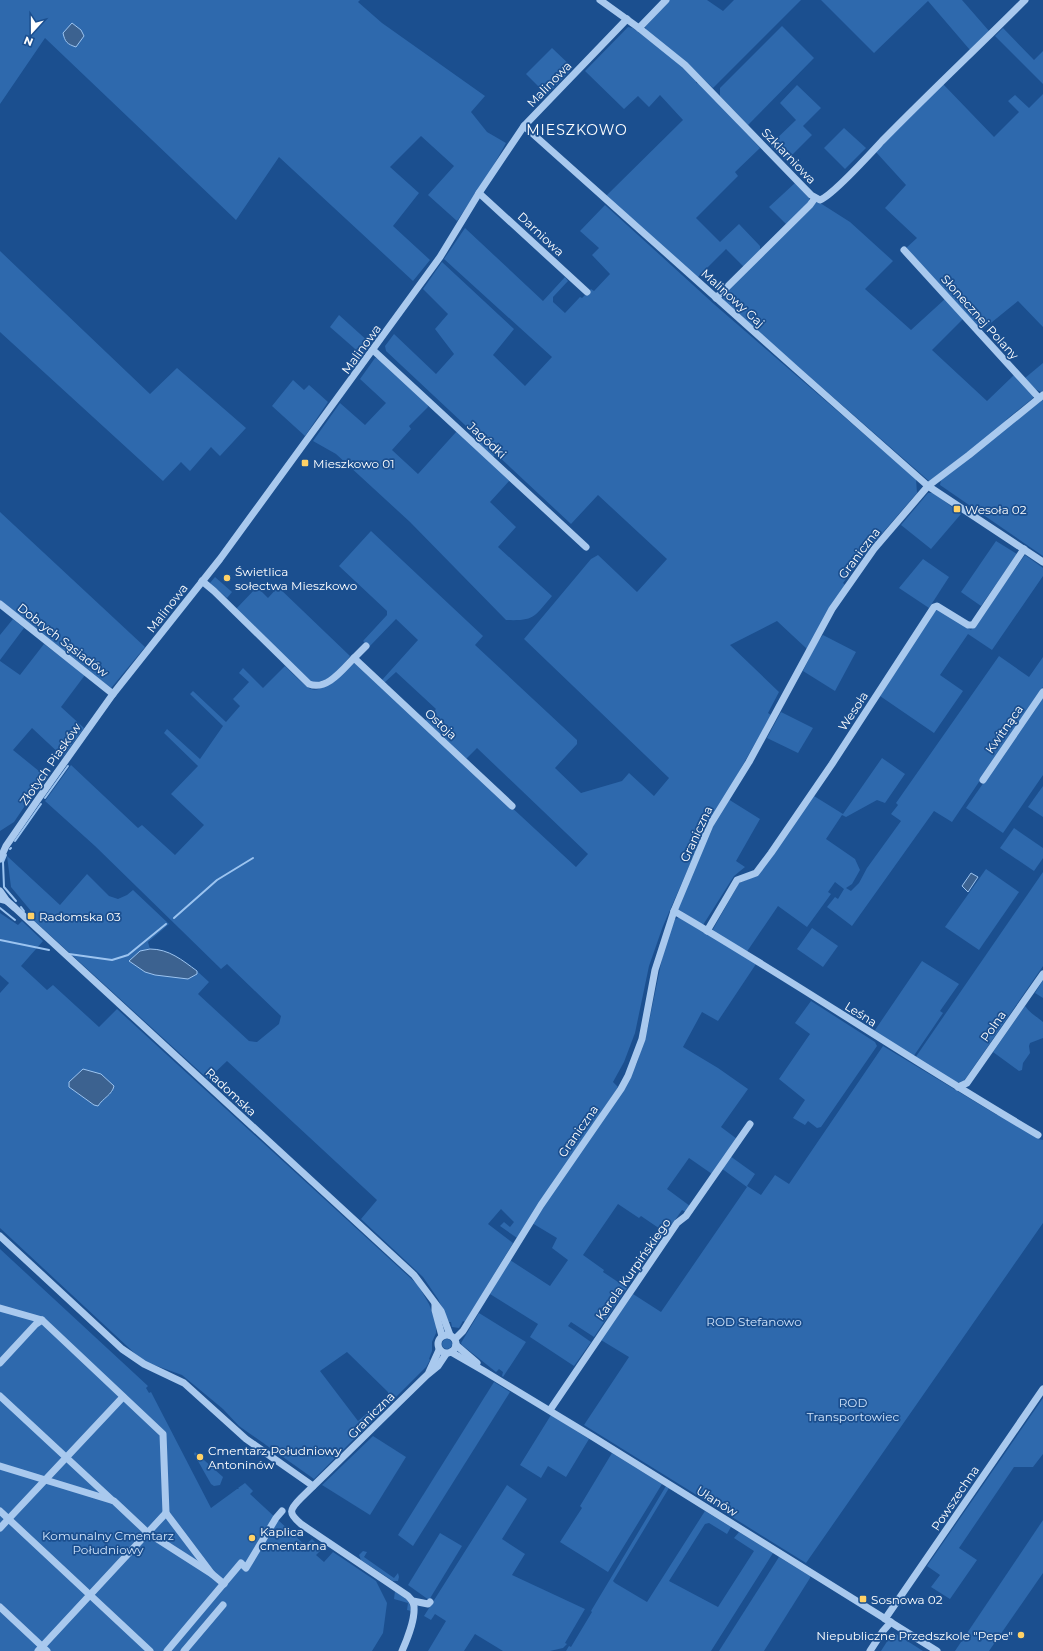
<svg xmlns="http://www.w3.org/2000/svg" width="1043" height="1651" font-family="Montserrat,sans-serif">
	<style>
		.green { fill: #2e69ad; fill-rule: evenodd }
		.water { fill: #3c6290; stroke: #9cc4f0 }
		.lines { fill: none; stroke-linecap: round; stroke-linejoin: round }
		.stream { stroke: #9cc4f0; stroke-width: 2 }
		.minor { stroke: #a9c9ee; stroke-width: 7 }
		.poi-dot { fill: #ffd166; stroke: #1b4f8f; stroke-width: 1.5 }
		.labels { text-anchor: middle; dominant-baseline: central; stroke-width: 3.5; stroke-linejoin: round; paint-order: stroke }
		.street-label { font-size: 12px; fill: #fff; stroke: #1b4f8f }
		.poi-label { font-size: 12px; fill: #fff; stroke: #1b4f8f; text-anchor: start }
		.park-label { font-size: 12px; fill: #cfe3fa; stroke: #1b4f8f }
		.quarter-label { font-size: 14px; letter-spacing: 1px; fill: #fff; stroke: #1b4f8f }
	</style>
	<rect width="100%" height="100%" fill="#1b4f8f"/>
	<g class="green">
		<polygon points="0,0 360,0 358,2 382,23 485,96 471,112 487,132 506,143 487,177 457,221 428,195 454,166 421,136 390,167 419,193 393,226 430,260 413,281 279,157 236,220 45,38 0,104"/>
		<polygon points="670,0 707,0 723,11 734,0 801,0 713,88 679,56 647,32 645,27"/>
		<polygon points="821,0 962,0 989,31 970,50 928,1 874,53"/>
		<polygon points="782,26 814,58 748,125 720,96 720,88"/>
		<polygon points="628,27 633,28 675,60 696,79 696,83 701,84 760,148 735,172 738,176 696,218 720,242 739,224 760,246 760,251 744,267 726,249 697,278 606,196 683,120 660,95 649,107 638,96 624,109 585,71"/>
		<polygon points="1003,28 1034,60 1043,51 1043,84 995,36"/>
		<polygon points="552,48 573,68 547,95 526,74"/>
		<polygon points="943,84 994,137 1019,112 1008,101 1015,95 1029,108 1043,94 1043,327 1018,301 981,331 905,249 917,238 885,208 906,185 875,151"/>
		<polygon points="797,85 821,108 803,126 812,135 786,161 770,145 796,120 780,103"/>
		<polygon points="844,128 866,148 845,169 824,148"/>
		<polygon points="795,183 809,198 809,203 787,225 769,207"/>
		<polygon points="817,201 850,222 893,261 865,289 911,330 945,299 963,319 932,350 987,401 1014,375 1033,395 1033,398 1007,419 1001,428 929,481 723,301 724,293"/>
		<path d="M605 205 715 305 916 479 917 493 872 545 843 583 845 585 807 649 777 621 730 645 779 692 768 713 771 715 701 839 663 926 649 966 635 1033 624 1062 613 1082 618 1087 517 1238 500 1226 504 1222 510 1227 514 1222 501 1209 488 1224 513 1243 465 1322 463 1321 459 1328 452 1327 451 1322H449L438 1299 423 1277 361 1219 377 1200 227 1061 208 1079 28 915 31 911 11 887 7 856 60 905 87 874 109 896 118 899 127 895 133 890 169 924 148 942 150 949 140 951 129 961 188 979 197 974V971L209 982 198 994 249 1041 257 1042 279 1024 281 1016 227 964 221 969 95 846 45 801 71 765 138 828 142 825 175 855 204 825 171 794 198 766 164 733 167 729 200 759 223 726 190 694 193 691 226 722 240 706 233 699 249 682 239 673 243 668 263 688 285 666C290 671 306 687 311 689 323 694 345 670 355 662L576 867 588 854 477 748 465 760 425 721 436 709 396 672 384 683 382 680 418 640 396 619 369 647 363 641 387 615V611L339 566 371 531 483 636 475 645 577 740V744L555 768 581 793 622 781 629 773 654 796 669 778 524 639 591 559 598 555 637 592 667 559 598 495 571 524 496 454 493 457 481 447 465 425 386 351 385 346 394 334 436 374 454 354 435 329 448 314 423 289 442 262 514 329 493 355 525 386 552 357 444 259 465 228 543 301 565 277 568 281 553 297V302L565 313 580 297 582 298 591 289 594 291 610 274 592 255 599 248 580 231Z"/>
		<polygon points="0,251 150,394 177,368 246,428 220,456 211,447 190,471 181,462 163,481 0,332"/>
		<polygon points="339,315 370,343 362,355 330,327"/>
		<path d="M375 358 380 359 427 403 428 407 409 426 411 429 392 450 418 474 457 431 510 480 490 502 516 527 498 547 552 596C534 617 535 621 506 620L410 522 336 454 313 441 340 403 365 425 386 403 360 379Z"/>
		<polygon points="1043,363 1043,391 1041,392 1035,389 1025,378"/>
		<polygon points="293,380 304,390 309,385 328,402 305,436 272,406"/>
		<polygon points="1043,399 1043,556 940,485 941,480"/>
		<polygon points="928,493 934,493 961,514 931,549 901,525"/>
		<polygon points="0,512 145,647 112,687 111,688 0,600"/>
		<polygon points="996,541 1017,554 981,606 961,592"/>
		<polygon points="1025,555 1043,568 1043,576 992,650 968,634 940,675 963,691 934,733 880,696 936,608 971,630"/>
		<polygon points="923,559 949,577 929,608 899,588"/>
		<polygon points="215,577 232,592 227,598 210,583"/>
		<path d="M257 587 268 598 278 587 350 656C340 669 327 686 309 681L236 609Z"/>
		<polygon points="13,619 24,628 0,660 0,635"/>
		<polygon points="823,635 856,652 835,691 803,671 817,642"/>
		<polygon points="44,644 85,675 61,707 84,728 63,757 32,728 13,750 45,776 14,822 0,831 0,661 20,675"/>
		<polygon points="999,656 1029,677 1043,657 1043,687 952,822 934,811 852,926 827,907 835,897 838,899 844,889 835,882 828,892 831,894 807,927 778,906 746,953 712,931 739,883 758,875 814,796 843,814 882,758 905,774 885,803 877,800 846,817 842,815 826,839 855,859 860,870 852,884 846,888 851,891 859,883 867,868 901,821 891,814 898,805 896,803"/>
		<polygon points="1043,697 1043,775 1003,833 966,808"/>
		<polygon points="781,712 813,728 798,753 767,738"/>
		<polygon points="1043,786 1043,817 1028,807"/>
		<polygon points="728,799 760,819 736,861 745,867 734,876 703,925 678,909 708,834 714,825 713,824"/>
		<polygon points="1014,828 1043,848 1043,858 1034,871 1000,848"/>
		<polygon points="986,869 1019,892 979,950 945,927"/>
		<polygon points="1043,872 1043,966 964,1081 955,1083 915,1058"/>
		<path d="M0 913 18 925 22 921 43 941 21 966 47 990 53 985 99 1027 117 1009 393 1262 418 1285 429 1304 436 1322V1333L432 1342V1351L429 1359 430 1360 426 1367 314 1479 239 1426 223 1409 182 1375 143 1361 0 1228V993L9 983 0 975ZM69 1082 113 1091 101 1101 94 1105 69 1087ZM347 1352 388 1392V1396L358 1421 320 1371Z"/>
		<polygon points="681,917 756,964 718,1021 702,1012 683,1047 718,1068 748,1089 721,1127 737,1139 712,1174 689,1158 667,1189 690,1206 686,1212 682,1210 666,1233 641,1216 639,1218 618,1204 583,1255 604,1270 603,1272 627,1288 594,1337 571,1322 568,1326 591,1342 574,1366 530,1337 538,1324 490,1294 510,1260 550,1286 568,1260 552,1248 557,1238 532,1223 624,1088 637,1063 648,1027 665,944 675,919"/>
		<polygon points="812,928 838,946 823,967 797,949"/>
		<polygon points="922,961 959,984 940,1011 943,1013 913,1057 873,1033"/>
		<polygon points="1043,980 1043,998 1035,993"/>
		<polygon points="811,1001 875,1042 877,1046 821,1127 817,1128 808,1121 805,1125 793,1118 805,1100 779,1079 810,1034 795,1023"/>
		<path d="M1025 1006C1031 1014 1036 1016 1043 1022V1038L1030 1043 1029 1046 1030 1053 1023 1063 1022 1070 1019 1071 993 1052Z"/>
		<polygon points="883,1046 997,1115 998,1113 1035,1135 1038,1139 1043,1140 1043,1223 806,1563 584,1425 629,1357 601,1340 633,1294 661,1312 747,1187 721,1168 730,1156 755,1174 747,1186 761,1195 775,1175 789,1184"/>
		<polygon points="0,1249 148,1386 146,1388 149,1393 151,1392 211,1508 237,1489 239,1489 238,1488 245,1483 253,1491 250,1494 305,1545 312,1539 322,1549 316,1555 324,1562 333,1552 376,1581 387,1603 383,1633 372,1651 0,1651"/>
		<polygon points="479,1313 526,1342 503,1377 502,1376 503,1372 499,1369 496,1372 462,1345 461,1343"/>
		<circle cx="447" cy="1344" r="5"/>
		<polygon points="494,1382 510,1392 413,1546 398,1535"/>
		<polygon points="1043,1398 1043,1454 1033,1467 1014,1467 959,1548 977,1560 950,1599 931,1587 940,1575 927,1566"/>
		<polygon points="551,1415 589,1439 566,1477 548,1466 541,1478 520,1465"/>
		<polygon points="373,1436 406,1457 370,1515 322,1485"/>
		<polygon points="195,1452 223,1477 220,1485 214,1486 211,1484 194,1454"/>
		<polygon points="612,1453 662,1484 608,1572 560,1542 582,1508 580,1506"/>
		<polygon points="507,1485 527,1499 502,1539 525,1554 512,1575 585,1609 565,1643 567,1644 563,1648 550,1651 503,1651 475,1634 464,1651 428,1651 446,1621 435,1614 431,1620 424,1616"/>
		<polygon points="666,1486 669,1488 613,1581 615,1583 647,1602 705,1511 731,1527 727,1534 709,1523 705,1524 669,1581 718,1607 754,1551 734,1538 739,1532 773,1553 711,1651 566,1651 569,1646 571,1647 592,1612 591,1611"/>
		<polygon points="1043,1520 1043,1573 989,1651 955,1651"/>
		<polygon points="440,1533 462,1546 429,1600 408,1585"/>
		<polygon points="363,1551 367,1552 364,1557 394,1578 398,1573 399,1577 398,1581 393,1581 361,1560 359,1555"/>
		<polygon points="779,1557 810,1576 810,1578 764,1651 719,1651"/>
		<path d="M395 1591C404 1598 410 1599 411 1611L407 1610 408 1603 394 1599Z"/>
		<polygon points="893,1632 923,1651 881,1651"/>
	</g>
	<g class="water">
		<path d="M72 23 81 30 84 36 76 47C67 44 65 42 63 33Z"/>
		<polygon points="971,873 978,877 968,892 962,886"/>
		<path d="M150 949C169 949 182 960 197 971V974L188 979 155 975 145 972 129 961 140 951Z"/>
		<path d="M83 1069 101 1074 114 1086C112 1095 103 1098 98 1106L94 1105 69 1087V1082Z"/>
	</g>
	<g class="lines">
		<g class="stream">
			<polyline points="45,798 68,766"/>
			<polyline points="15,841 41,804"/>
			<polyline points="10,849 11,848"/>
			<polyline points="6,855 3,862 4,887 16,901"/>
			<polyline points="21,907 24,911"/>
			<polyline points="0,908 15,920"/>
			<polyline points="174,918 217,880 253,858"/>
			<polyline points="0,940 49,950"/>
			<polyline points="69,954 112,960 128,955 166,924"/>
		</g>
		<g class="minor">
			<path d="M600 0 639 28 685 65 811 195 820 200C833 195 870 154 882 141 929 93 978 47 1025 0"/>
			<polyline points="639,28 666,0"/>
			<polyline points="524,126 797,370 928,486 1043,562"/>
			<polyline points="479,193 587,292"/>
			<polyline points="904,250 1039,398"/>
			<polyline points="716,298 810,205 815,198"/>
			<polyline points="373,350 586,547"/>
			<path d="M202 581 214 591 309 684C327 691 343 669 354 658L512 806"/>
			<polyline points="0,604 113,694"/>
			<polyline points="354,658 366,646"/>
			<polyline points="983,780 1043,692"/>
			<polyline points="0,859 6,846 39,798 113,694 220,559 440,257 479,193 524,126 627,19"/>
			<polyline points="0,891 7,901"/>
			<polyline points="0,899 7,901 15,908 414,1275 441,1311 450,1335"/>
			<path d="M674 911C797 983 915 1063 1038 1135"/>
			<polyline points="707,931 737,880 756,873 771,853 832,764 934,607 937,606 968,625 973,625 1024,549"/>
			<polyline points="958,1087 967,1083 1043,974"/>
			<polyline points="0,1236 122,1349 144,1364 184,1383 246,1439 313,1486"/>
			<polyline points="435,1304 435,1310 442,1336"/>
			<polyline points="0,1308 42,1320 163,1434 166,1513 212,1574"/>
			<circle cx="447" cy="1344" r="9"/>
			<polyline points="455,1339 463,1331 541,1205 621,1089 628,1076 642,1039 655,970 674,911 710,825 749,762 832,609 874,549 928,486 969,455 1043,395"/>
			<polyline points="456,1345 477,1363"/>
			<polyline points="451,1352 484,1371 593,1437 937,1651"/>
			<polyline points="0,1363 36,1324 42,1320"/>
			<polyline points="429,1372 439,1350"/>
			<polyline points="0,1396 112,1500"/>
			<polyline points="550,1410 677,1223 686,1216 750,1124"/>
			<polyline points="0,1466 114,1501 148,1533 212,1574 224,1584"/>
			<polyline points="0,1511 150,1651"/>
			<polyline points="0,1528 123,1397"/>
			<polyline points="413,1601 428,1604 430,1602"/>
			<polyline points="0,1607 47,1651"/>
			<polyline points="885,1619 1043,1389"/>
			<polyline points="38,1651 166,1513"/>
			<polyline points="167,1651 241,1563 246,1568 276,1518 282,1511"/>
			<polyline points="184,1651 223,1605"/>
			<path d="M402 1651C407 1640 415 1619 414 1607 414 1602 411 1599 408 1596L301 1524C288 1513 289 1510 301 1498L427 1375 438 1366 446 1354"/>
			<polyline points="870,1651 883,1631 891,1622"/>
		</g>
	</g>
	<g class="poi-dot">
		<rect x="301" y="459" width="8" height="8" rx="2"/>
		<rect x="953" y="505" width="8" height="8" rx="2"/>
		<circle cx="227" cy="578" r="4"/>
		<rect x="27" y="912" width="8" height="8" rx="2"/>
		<circle cx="200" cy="1457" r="4"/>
		<circle cx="252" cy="1538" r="4"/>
		<rect x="859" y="1595" width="8" height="8" rx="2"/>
		<circle cx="1021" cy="1635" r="4"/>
	</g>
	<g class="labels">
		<g class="street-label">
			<text transform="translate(549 84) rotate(-46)">Malinowa</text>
			<text transform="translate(789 156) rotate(46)">Szklarniowa</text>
			<text transform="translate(541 234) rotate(43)">Darniowa</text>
			<text transform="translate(733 298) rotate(42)">Malinowy Gaj</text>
			<text transform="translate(980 317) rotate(48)">Słonecznej Polany</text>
			<text transform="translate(361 349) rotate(-54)">Malinowa</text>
			<text transform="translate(487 440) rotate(43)">Jagódki</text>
			<text transform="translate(859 553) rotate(-53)">Graniczna</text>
			<text transform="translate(167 608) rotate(-52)">Malinowa</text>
			<text transform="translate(63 640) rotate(38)">Dobrych Sąsiadów</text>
			<text transform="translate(853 711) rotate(-57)">Wesoła</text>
			<text transform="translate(441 724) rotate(43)">Ostoja</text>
			<text transform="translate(1004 729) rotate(-55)">Kwitnąca</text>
			<text transform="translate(50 764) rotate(-55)">Złotych Piasków</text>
			<text transform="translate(696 834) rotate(-65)">Graniczna</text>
			<text transform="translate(861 1014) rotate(32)">Leśna</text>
			<text transform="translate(993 1026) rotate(-55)">Polna</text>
			<text transform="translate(231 1092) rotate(43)">Radomska</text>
			<text transform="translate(578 1131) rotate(-55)">Graniczna</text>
			<text transform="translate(633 1269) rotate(-55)">Karola Kurpińskiego</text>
			<text transform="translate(371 1415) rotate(-45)">Graniczna</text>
			<text transform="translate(955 1498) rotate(-56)">Powszechna</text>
			<text transform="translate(717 1501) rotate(32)">Ułanów</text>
		</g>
		<g class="poi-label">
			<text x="313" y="463">Mieszkowo 01</text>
			<text x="965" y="509">Wesoła 02</text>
			<text x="235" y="571">Świetlica<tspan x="235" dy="14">sołectwa Mieszkowo</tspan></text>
			<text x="39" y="916">Radomska 03</text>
			<text x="208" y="1450">Cmentarz Południowy<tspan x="208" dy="14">Antoninów</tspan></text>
			<text x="260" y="1531">Kaplica<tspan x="260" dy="14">cmentarna</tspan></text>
			<text x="871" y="1599">Sosnowa 02</text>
			<text x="1013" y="1635" text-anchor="end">Niepubliczne Przedszkole "Pepe"</text>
		</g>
		<g class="park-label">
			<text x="754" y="1321">ROD Stefanowo</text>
			<text x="853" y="1402">ROD<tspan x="853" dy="14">Transportowiec</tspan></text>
			<text x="108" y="1535">Komunalny Cmentarz<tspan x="108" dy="14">Południowy</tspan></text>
		</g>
		<g class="quarter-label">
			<text x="577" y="130">MIESZKOWO</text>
		</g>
	</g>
	<g transform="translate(32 32) rotate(201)" stroke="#1b4f8f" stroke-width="3" paint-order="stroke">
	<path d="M0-3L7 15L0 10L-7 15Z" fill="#ffffff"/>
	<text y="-6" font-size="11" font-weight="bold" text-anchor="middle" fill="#ffffff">N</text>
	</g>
</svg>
